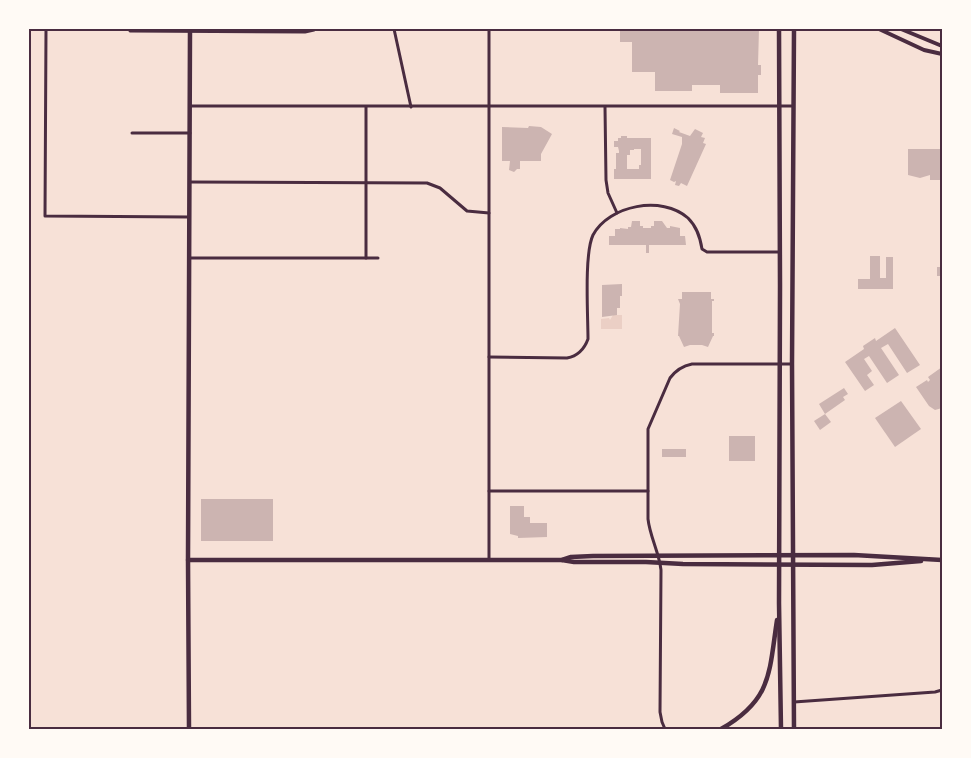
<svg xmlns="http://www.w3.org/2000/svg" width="971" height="758" font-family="Montserrat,sans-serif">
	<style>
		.green { fill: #ebcfc5 }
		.building { fill: #ccb4b1; fill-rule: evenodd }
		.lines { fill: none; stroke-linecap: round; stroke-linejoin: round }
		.minor { stroke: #4a2c40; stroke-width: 3 }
		.tertiary { stroke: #4a2c40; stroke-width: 4 }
		.secondary { stroke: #4a2c40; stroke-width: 4.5 }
		.primary { stroke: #4a2c40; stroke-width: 4.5 }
		.neatline { fill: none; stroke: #4a2c40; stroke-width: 2 }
	</style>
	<rect width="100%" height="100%" fill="#f7e1d7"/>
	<polygon class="green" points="613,315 622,315 622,329 601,329 601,319 609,318 610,320"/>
	<g class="building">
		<polygon points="620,29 759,29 758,65 761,65 761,75 758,75 758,93 720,93 720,85 692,85 692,91 655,91 655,72 632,72 632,42 620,42"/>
		<polygon points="529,126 541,127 552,134 541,154 541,161 520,161 520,169 517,169 514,172 509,170 510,161 502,161 502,127 528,128"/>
		<polygon points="674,128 680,131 679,132 690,136 695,129 703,133 701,137 705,138 703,143 706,144 687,186 681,183 679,186 675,185 676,181 674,182 670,180 682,144 682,137 672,134"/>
		<path d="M621 136H627V138H651V179H614V169H616V153H619V151L618 147H614V141H618V138H621ZM634 149H641V165H639V169H627V155H630V150H634Z"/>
		<polygon points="908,149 942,149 942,180 930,180 930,175 920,178 908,175"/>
		<polygon points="632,221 640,221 640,226 643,226 643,228 651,228 651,226 654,226 654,221 662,221 667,228 670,228 670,226 680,228 680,236 685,236 686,245 649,245 649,253 646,253 646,245 609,245 609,236 615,236 615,229 620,229 620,228 628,229 628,227 631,227"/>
		<polygon points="870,256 880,256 880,278 886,278 886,257 893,257 893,289 858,289 858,279 870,279"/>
		<rect x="937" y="267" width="5" height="9"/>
		<polygon points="622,284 622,296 620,296 620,308 617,308 617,315 602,317 602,285"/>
		<polygon points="682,292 711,292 711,299 714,299 714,301 712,301 712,333 714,333 714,336 713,336 708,347 702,345 690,345 684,347 679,336 678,336 680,304 678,299 682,299"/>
		<polygon points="895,328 920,365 907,373 888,344 881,348 899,375 887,383 869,356 864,359 872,371 867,375 874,385 865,391 845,362 864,349 863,346 875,338 876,341"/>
		<polygon points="942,367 942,408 935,410 929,406 916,387 927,380 928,382 930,380 928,377"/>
		<polygon points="844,388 848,394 843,397 845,400 825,414 819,404"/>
		<polygon points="901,401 921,429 895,447 875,418"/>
		<polygon points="825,414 831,422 820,430 814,421"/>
		<rect x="729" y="436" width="26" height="25"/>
		<rect x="662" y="449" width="24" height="8"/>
		<rect x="201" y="499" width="72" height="42"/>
		<polygon points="510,506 524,506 524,517 530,517 530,523 547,523 547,537 518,538 518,536 510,534"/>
	</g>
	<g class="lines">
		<g class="minor">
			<polyline points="46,29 45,216 189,217"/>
			<polyline points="394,29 411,107"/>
			<polyline points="489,29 489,560"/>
			<polyline points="130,31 305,32 314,30"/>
			<polyline points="190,106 793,106"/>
			<polyline points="605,107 606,180 608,193 617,213"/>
			<polyline points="132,133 190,133"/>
			<polyline points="190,182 427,183 440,188 467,211 489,213"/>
			<polyline points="189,258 378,258"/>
			<polyline points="366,258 366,107"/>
			<path d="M489 357 567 358C578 356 584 350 588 339 588 315 584 254 593 235 609 205 662 195 688 218 697 227 700 237 702 249L707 252H780"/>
			<polyline points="489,491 648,491"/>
			<polyline points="794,702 935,692 942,690"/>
			<path d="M665 729 662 722 660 712 661 570C659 552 650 537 648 519V429L670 378C676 370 682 366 692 364H792"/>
		</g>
		<g class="tertiary">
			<polyline points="879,29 924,50 942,54"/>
			<polyline points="901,29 942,46"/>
		</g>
		<g class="secondary">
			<polyline points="188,560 562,560 571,557 593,556 854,555 942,560"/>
			<polyline points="562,560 574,562 646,562 683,564 872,565 921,561"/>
			<polyline points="189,729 188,560 190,29"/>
		</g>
		<g class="primary">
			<polyline points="779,29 780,286 779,603 781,729"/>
			<polyline points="794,29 792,364 794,729"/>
			<path d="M721 729C772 700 769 673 777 620"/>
		</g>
	</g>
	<rect width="971" height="758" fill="none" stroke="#fffaf5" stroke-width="60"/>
	<rect x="30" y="30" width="911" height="698" class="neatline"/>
</svg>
